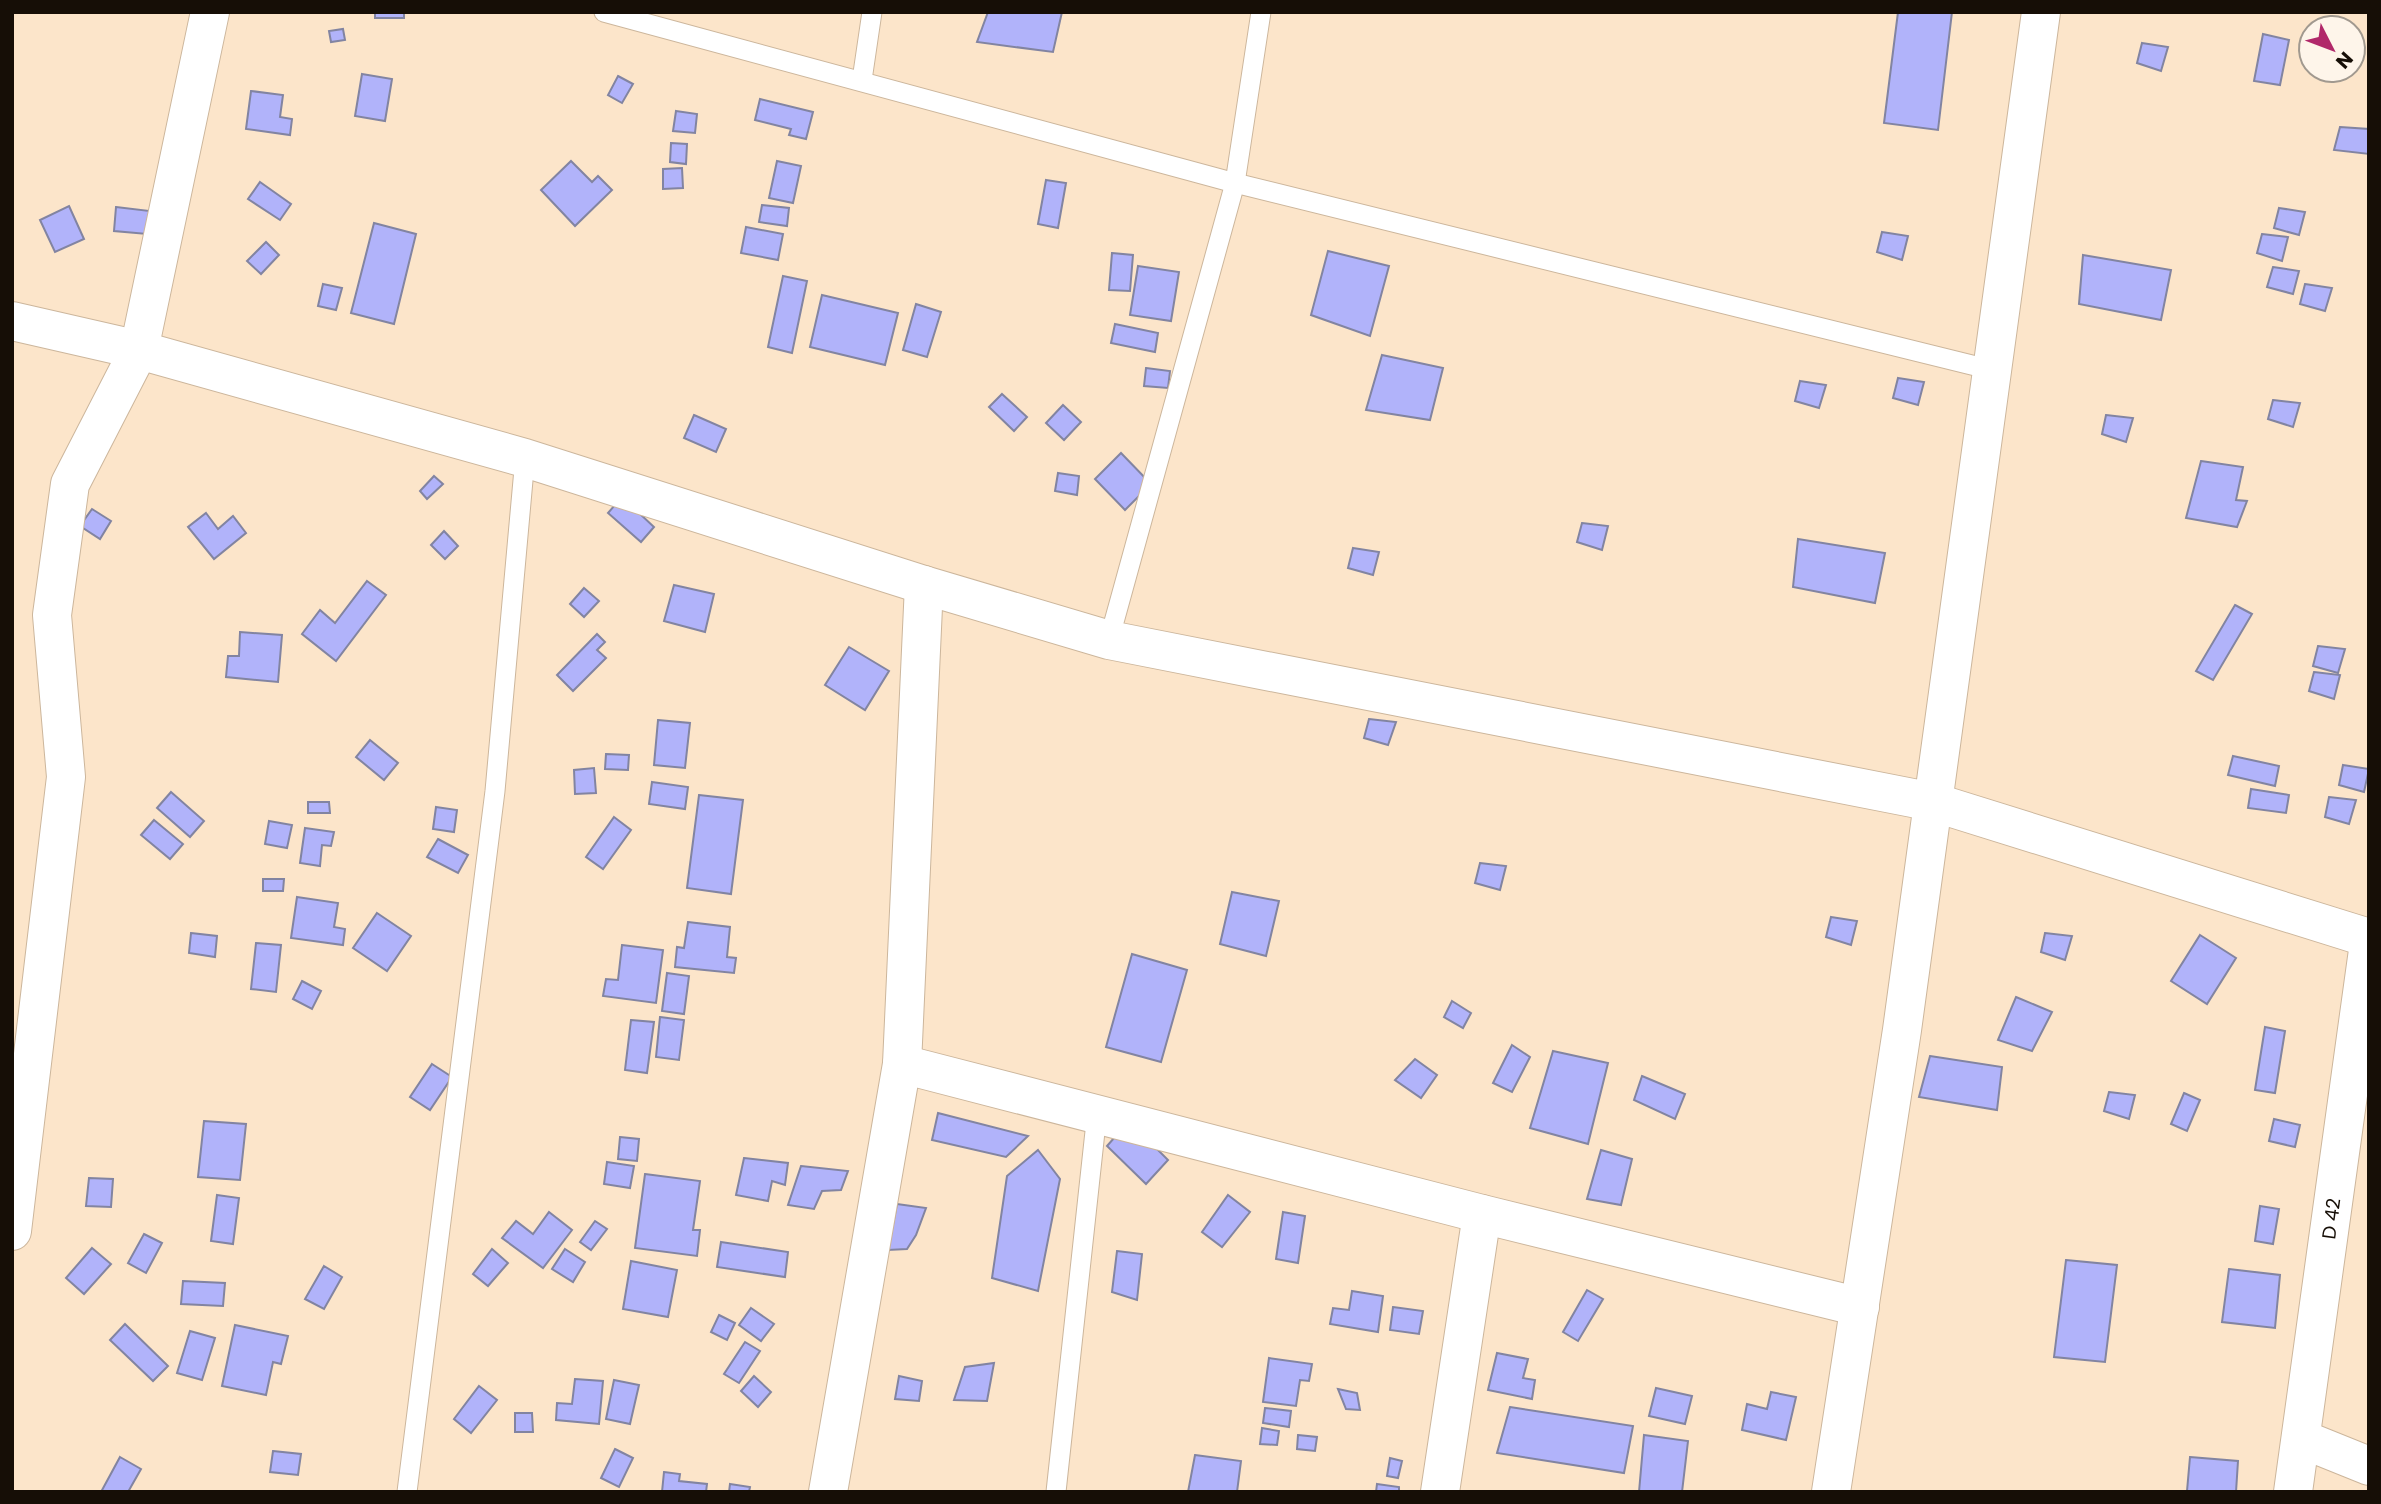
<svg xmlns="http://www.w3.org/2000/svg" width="2381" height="1504" font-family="Poppins,sans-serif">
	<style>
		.building { fill: #b1b3fa; stroke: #8284a1; stroke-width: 2 }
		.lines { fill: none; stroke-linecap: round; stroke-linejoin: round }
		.service-casing { stroke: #ccb69c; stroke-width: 21 }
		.minor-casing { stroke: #ccb69c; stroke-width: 40 }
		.tertiary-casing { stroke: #ccb69c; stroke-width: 40 }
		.service { stroke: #fff; stroke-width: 19 }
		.minor { stroke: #fff; stroke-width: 38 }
		.tertiary { stroke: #fff; stroke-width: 38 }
		.labels { text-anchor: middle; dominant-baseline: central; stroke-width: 5; stroke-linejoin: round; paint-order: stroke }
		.street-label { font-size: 19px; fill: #160e06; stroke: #fef5ea }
	</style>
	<rect width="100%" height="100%" fill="#fce5ca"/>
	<g class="building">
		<rect x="375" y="12" width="29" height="6"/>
		<polygon points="988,12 1062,12 1053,52 977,42"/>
		<polygon points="1898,12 1952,12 1938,130 1884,123"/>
		<polygon points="343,29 345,40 331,42 329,31"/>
		<polygon points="2263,34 2289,40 2280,85 2254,81"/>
		<polygon points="2142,43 2168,47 2161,71 2137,63"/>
		<polygon points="362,74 392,79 385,121 355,116"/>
		<polygon points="618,76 633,84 622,103 608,95"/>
		<polygon points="251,91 283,95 280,117 292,119 290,135 246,129"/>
		<polygon points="760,99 813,112 806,139 789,135 791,129 755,120"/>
		<polygon points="676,111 697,114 695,133 673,131"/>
		<polygon points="2340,127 2369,129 2369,154 2334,150"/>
		<polygon points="671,143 687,144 686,164 670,162"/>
		<polygon points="571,161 592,182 598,176 612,190 575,226 541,190"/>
		<polygon points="777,161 801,166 793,203 769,198"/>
		<polygon points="682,168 683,188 663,189 663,169"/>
		<polygon points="1046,180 1066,183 1058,228 1038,224"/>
		<polygon points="260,182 291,204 280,220 248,199"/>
		<polygon points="762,205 789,208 787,226 759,222"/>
		<polygon points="69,206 84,239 55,252 40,220"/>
		<polygon points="116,207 150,211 147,234 114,231"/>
		<polygon points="2279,208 2305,212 2299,235 2274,228"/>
		<polygon points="374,223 416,234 394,324 351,313"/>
		<polygon points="746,227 783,234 778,260 741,253"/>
		<polygon points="1882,232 1908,236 1902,260 1877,252"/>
		<polygon points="2262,234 2288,237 2282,261 2257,253"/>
		<polygon points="266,242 279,255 261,274 247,261"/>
		<polygon points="1328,251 1389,266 1370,336 1311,315"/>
		<polygon points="1112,253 1133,255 1130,291 1109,290"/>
		<polygon points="2083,255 2171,270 2161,320 2079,304"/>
		<polygon points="1138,266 1179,272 1171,321 1130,315"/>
		<polygon points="2273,267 2299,271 2293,294 2267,287"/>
		<polygon points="783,276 807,281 792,353 768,347"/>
		<polygon points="323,284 342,288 336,310 318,306"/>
		<polygon points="2305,284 2332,288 2325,311 2300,304"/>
		<polygon points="822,295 898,313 885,365 810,347"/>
		<polygon points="916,304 941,312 927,357 903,350"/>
		<polygon points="1115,324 1158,333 1155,352 1111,343"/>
		<polygon points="1382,355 1443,368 1430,420 1366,410"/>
		<polygon points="1146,368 1170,371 1168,388 1144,386"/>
		<polygon points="1898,378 1924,382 1918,405 1893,398"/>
		<polygon points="1800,381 1826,385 1819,408 1795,401"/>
		<polygon points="1002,394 1027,417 1014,431 989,407"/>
		<polygon points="2273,400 2300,403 2293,427 2268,419"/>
		<polygon points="1063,405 1081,422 1064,440 1046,423"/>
		<polygon points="694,415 726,429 716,452 684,438"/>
		<polygon points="2106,415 2133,418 2126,442 2102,434"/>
		<polygon points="1121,453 1151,484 1125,510 1095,479"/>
		<polygon points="2201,461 2243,467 2236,500 2247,501 2237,527 2186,518"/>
		<polygon points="1058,473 1079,476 1077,495 1055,491"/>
		<polygon points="434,476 443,484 427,499 420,491"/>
		<polygon points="622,497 654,527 641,542 608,513"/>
		<polygon points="92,509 111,521 100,539 80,526"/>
		<polygon points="206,513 218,529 233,516 246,533 214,559 188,527"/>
		<polygon points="1582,523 1608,526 1602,550 1577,542"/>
		<polygon points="444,531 458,546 445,559 431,545"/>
		<polygon points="1798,539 1885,553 1875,603 1793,587"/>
		<polygon points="1353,548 1379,552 1373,575 1348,568"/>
		<polygon points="367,581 386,595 336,661 302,634 320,610 335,623"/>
		<polygon points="674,585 714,594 705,632 664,621"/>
		<polygon points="584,588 599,601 584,617 570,604"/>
		<polygon points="2235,605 2252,614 2213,680 2196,671"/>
		<polygon points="240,632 282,635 278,682 226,677 228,656 239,656"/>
		<polygon points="597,634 605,642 597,650 606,658 573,691 557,675"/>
		<polygon points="2318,646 2345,649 2338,673 2313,666"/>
		<polygon points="849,647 889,671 865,710 825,685"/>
		<polygon points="2314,672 2340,675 2334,699 2309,691"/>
		<polygon points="1369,719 1396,722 1388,745 1364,738"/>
		<polygon points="658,720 690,723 685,768 654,765"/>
		<polygon points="370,740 398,763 384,780 356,757"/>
		<polygon points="606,754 629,755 628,770 605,769"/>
		<polygon points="2233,756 2279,766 2275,786 2228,775"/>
		<polygon points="2343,765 2369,769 2364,792 2339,785"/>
		<polygon points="594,768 596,793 575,794 574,770"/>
		<polygon points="652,782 688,787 685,809 649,804"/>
		<polygon points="2251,789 2289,795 2286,813 2248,808"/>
		<polygon points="171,792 204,821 190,837 157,808"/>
		<polygon points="699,795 743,800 731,894 687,888"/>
		<polygon points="2329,797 2356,800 2349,824 2325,817"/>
		<polygon points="308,802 329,802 330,813 308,813"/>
		<polygon points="436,807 457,810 454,832 433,829"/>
		<polygon points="614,817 631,830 603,869 586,857"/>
		<polygon points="154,820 183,844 170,859 141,835"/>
		<polygon points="269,821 292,825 287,848 265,844"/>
		<polygon points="305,828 334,832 331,846 322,845 320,866 300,863"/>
		<polygon points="438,839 468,855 458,873 427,857"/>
		<polygon points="1480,863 1506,866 1500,890 1475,883"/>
		<polygon points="263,879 284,879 283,891 263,891"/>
		<polygon points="1232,892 1279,901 1266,956 1220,944"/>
		<polygon points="297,897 338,903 334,927 345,929 343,945 291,938"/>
		<polygon points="377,913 411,936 387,971 353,948"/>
		<polygon points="1831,917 1857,921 1851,945 1826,937"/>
		<polygon points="688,922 730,927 727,957 736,958 734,973 675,967 677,947 684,948"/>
		<polygon points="191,933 217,936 215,957 189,953"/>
		<polygon points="2045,933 2072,936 2065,960 2041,952"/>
		<polygon points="2200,935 2236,958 2207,1004 2171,981"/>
		<polygon points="256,943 281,945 276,992 251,989"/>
		<polygon points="622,945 663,950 656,1003 603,996 606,979 618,980"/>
		<polygon points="1132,954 1187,970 1161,1062 1106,1047"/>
		<polygon points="667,973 689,976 684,1014 662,1011"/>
		<polygon points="302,981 321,991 312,1009 293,999"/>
		<polygon points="2016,997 2052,1012 2032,1051 1998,1040"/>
		<polygon points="1452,1001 1471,1013 1463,1028 1444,1017"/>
		<polygon points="660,1017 684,1020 679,1060 656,1057"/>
		<polygon points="631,1020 654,1022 647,1073 625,1070"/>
		<polygon points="2265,1027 2285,1031 2275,1093 2255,1090"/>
		<polygon points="1512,1045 1530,1057 1512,1092 1493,1083"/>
		<polygon points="1553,1051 1608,1063 1588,1144 1530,1128"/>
		<polygon points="1930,1056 2002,1067 1997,1110 1919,1097"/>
		<polygon points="1415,1059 1437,1075 1421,1098 1395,1080"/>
		<polygon points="432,1064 452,1077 430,1110 410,1097"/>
		<polygon points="1642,1076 1685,1094 1675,1119 1634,1100"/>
		<polygon points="2109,1092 2135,1095 2129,1119 2104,1111"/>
		<polygon points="2184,1093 2200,1100 2187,1131 2171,1124"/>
		<polygon points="938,1113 1028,1136 1006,1157 932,1140"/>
		<polygon points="2274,1119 2300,1125 2295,1147 2269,1141"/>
		<polygon points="204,1121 246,1124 240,1180 198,1177"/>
		<polygon points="1129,1121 1168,1160 1146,1184 1107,1146"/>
		<polygon points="620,1137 639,1139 637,1161 618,1159"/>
		<polygon points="1038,1150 1060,1179 1038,1291 992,1278 1007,1176"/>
		<polygon points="1601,1150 1632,1159 1621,1205 1587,1199"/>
		<polygon points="744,1158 788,1163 785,1185 772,1181 768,1201 736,1195"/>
		<polygon points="607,1162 634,1166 630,1188 604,1184"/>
		<polygon points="801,1166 848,1171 841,1190 822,1191 814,1209 788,1205"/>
		<polygon points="645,1174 700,1181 693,1230 700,1230 697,1256 635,1248"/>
		<polygon points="89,1178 113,1179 111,1207 86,1206"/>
		<polygon points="217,1195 239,1198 233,1244 211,1241"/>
		<polygon points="1228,1195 1250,1212 1222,1247 1202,1232"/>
		<polygon points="897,1204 926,1208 916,1235 907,1249 888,1250"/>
		<polygon points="2260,1206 2279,1209 2273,1244 2255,1241"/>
		<polygon points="549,1212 572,1230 543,1268 502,1238 516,1221 533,1234"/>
		<polygon points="1283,1212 1305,1216 1298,1263 1276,1259"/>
		<polygon points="595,1221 607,1229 591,1250 580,1242"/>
		<polygon points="144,1234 162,1243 146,1273 128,1263"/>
		<polygon points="721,1242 788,1252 785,1277 717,1267"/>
		<polygon points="92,1248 111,1264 84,1294 66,1278"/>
		<polygon points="492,1249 508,1263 488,1286 473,1274"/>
		<polygon points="565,1249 585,1262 573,1282 552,1269"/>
		<polygon points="1117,1251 1142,1254 1137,1300 1112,1292"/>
		<polygon points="2066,1260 2117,1265 2105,1362 2054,1357"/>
		<polygon points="631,1261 677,1270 668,1317 623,1309"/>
		<polygon points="324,1266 342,1277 324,1309 305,1299"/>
		<polygon points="2229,1269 2280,1275 2275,1328 2222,1322"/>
		<polygon points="183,1281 225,1283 223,1306 181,1304"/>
		<polygon points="1587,1290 1603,1299 1578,1341 1563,1332"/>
		<polygon points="1352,1291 1383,1296 1378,1332 1330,1324 1333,1308 1349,1310"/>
		<polygon points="1393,1307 1423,1311 1419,1334 1390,1330"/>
		<polygon points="751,1308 774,1324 761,1341 739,1325"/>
		<polygon points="719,1315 735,1323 727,1340 711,1332"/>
		<polygon points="125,1324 168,1366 153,1381 110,1340"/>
		<polygon points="235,1325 288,1336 281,1364 273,1362 266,1395 222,1386"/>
		<polygon points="190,1331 215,1338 202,1380 177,1373"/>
		<polygon points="745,1342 760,1351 739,1383 724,1374"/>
		<polygon points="1497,1353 1528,1359 1523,1378 1535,1380 1532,1399 1488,1390"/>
		<polygon points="1269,1358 1312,1364 1309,1381 1300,1380 1296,1406 1263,1402"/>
		<polygon points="994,1363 987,1401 954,1400 965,1367"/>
		<polygon points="754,1376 771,1392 758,1407 741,1391"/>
		<polygon points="899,1376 922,1381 919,1401 895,1399"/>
		<polygon points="575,1379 603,1381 599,1424 556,1420 557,1403 572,1404"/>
		<polygon points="614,1380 639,1385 630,1424 606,1419"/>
		<polygon points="479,1386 497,1400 471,1433 454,1419"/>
		<polygon points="1656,1388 1692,1396 1685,1424 1649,1416"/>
		<polygon points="1338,1389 1357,1393 1360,1410 1346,1409"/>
		<polygon points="1771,1392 1796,1397 1786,1440 1742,1430 1747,1404 1767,1409"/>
		<polygon points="1510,1407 1633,1426 1624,1473 1497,1453"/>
		<polygon points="1265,1408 1291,1411 1289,1427 1263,1423"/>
		<polygon points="515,1413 532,1413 533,1432 515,1432"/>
		<polygon points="1262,1428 1279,1431 1277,1445 1260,1444"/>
		<polygon points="1298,1435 1317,1437 1315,1451 1297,1449"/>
		<polygon points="1644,1435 1688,1441 1682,1492 1639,1492"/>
		<polygon points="615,1449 633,1458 619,1487 601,1478"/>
		<polygon points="273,1451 301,1454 298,1475 270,1472"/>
		<polygon points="1195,1455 1241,1461 1237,1492 1188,1492"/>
		<polygon points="120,1457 141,1469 128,1492 101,1492"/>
		<polygon points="2190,1457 2238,1461 2236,1492 2187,1491"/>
		<polygon points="1390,1458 1402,1461 1398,1478 1387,1476"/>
		<polygon points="664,1472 680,1474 679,1481 707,1484 706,1492 662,1492"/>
		<polygon points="730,1484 750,1487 749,1492 729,1492"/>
		<polygon points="1377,1484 1399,1487 1399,1492 1376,1492"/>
	</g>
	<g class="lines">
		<defs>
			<g id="service">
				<polyline points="604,12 1235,183 1992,370"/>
				<polyline points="862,80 872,12"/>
				<polyline points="1109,640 1235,183 1261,12"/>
				<polyline points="407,1492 495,791 525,458"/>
				<polyline points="1056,1492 1097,1113"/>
			</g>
			<g id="minor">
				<polyline points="12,321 139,350 525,458 924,585 1109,640 1933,802 2369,938"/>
				<polyline points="902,1064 1482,1214 1860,1307"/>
				<polyline points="12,1231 66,777 52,615 70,484 139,350 210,12"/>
				<polyline points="2302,1439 2369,1466"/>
				<polyline points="828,1492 902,1064 924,585"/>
				<polyline points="1440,1492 1482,1214"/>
				<polyline points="1831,1492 1902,1030 2041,12"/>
			</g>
			<g id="tertiary">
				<path id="s1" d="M2293 1492 2369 943"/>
			</g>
		</defs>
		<use href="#service" class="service-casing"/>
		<use href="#minor" class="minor-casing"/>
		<use href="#tertiary" class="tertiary-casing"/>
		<use href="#service" class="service"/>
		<use href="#minor" class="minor"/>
		<use href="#tertiary" class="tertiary"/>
	</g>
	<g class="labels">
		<g class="street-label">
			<text stroke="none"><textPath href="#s1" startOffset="276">D 42</textPath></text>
		</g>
	</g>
	<rect width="2381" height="1504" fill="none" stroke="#160e06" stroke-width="28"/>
	<g transform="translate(2332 49) rotate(132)"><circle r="33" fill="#fef5ea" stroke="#a1998f" stroke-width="2"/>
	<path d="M0-5L12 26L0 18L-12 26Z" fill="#b1286a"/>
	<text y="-10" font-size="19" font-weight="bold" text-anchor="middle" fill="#160e06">N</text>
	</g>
</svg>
